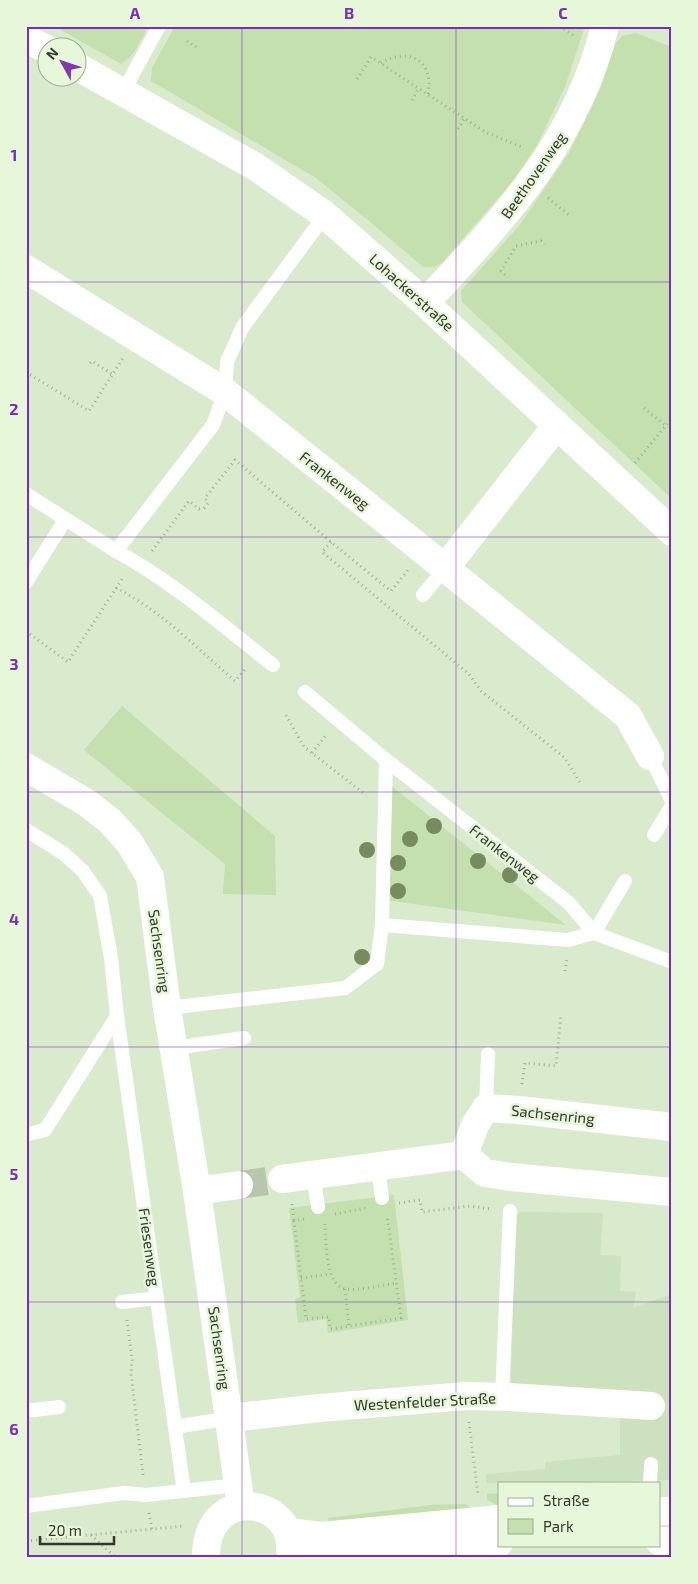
<svg xmlns="http://www.w3.org/2000/svg" width="698" height="1584" font-family="'Exo 2',sans-serif">
	<style>
		.built { fill: #cce1bd }
		.green { fill: #c4e0ae }
		.lines { fill: none; stroke-linecap: round; stroke-linejoin: round }
		.minor-tunnel { stroke: #b8c6ad; stroke-width: 28; stroke-dasharray: 28 14; stroke-linecap: butt }
		.path { stroke: #a2af98; stroke-width: 3; stroke-dasharray: 1 4; stroke-linecap: butt }
		.service { stroke: #fff; stroke-width: 14 }
		.minor { stroke: #fff; stroke-width: 28 }
		.tertiary { stroke: #fff; stroke-width: 28 }
		.tree { fill: #768c5e }
		.grid { fill: none; stroke: #7b2cbf; stroke-width: 1; stroke-opacity: 0.55 }
		.labels { text-anchor: middle; dominant-baseline: central; stroke-width: 5; stroke-linejoin: round; paint-order: stroke }
		.street-label { font-size: 15px; fill: #32382d; stroke: #e7f7da }
		.neatline { fill: none; stroke: #7b2cbf; stroke-width: 2 }
		.grid-label { font-size: 16px; text-anchor: middle; font-weight: bold; fill: #7b2cbf }
	</style>
	<rect width="100%" height="100%" fill="#daeacd"/>
	<polygon class="built" points="520,1212 603,1213 600,1255 621,1256 620,1291 636,1292 633,1308 672,1294 672,1480 486,1483 486,1474 545,1469 545,1462 620,1455 620,1390 511,1386 515,1217"/>
	<g class="green">
		<path d="M54 26H148C141 40 135 56 121 64Z"/>
		<path d="M175 26H585L565 87 536 147 512 182 441 264C434 267 429 269 422 266L375 226 316 178 151 81 152 68Z"/>
		<polygon points="636,33 672,47 672,499 462,302 461,291 519,226 569,153 601,87 615,44 622,36"/>
		<polygon points="122,706 275,836 276,895 223,894 225,864 84,750"/>
		<polygon points="384,780 566,925 385,900"/>
		<polygon points="394,1195 408,1320 328,1333 326,1319 298,1323 295,1299 300,1297 289,1208"/>
		<polygon points="499,1493 499,1506 487,1500 487,1494"/>
		<polygon points="465,1504 470,1507 470,1514 329,1528 328,1518 430,1505"/>
	</g>
	<g class="lines">
		<polyline class="minor-tunnel" points="239,1185 282,1179"/>
		<g class="path">
			<polyline points="560,26 574,36"/>
			<polyline points="187,41 198,48"/>
			<path d="M381 63C409 47 434 60 428 94"/>
			<polyline points="357,79 371,57 485,132 524,148"/>
			<polyline points="412,100 419,88"/>
			<polyline points="458,129 464,119"/>
			<polyline points="548,198 569,215"/>
			<polyline points="505,275 501,271 516,246 541,241 544,245"/>
			<polyline points="90,363 92,361 112,374"/>
			<polyline points="26,372 89,411 123,358"/>
			<polyline points="644,408 666,426"/>
			<polyline points="635,463 672,418"/>
			<polyline points="331,542 322,552 469,674 481,691 565,758 581,784"/>
			<polyline points="152,551 189,501 199,509 204,508 208,503 205,498 235,460 331,542 391,591 408,570"/>
			<path d="M116 588C160 610 198 649 235 681L247 667"/>
			<polyline points="26,631 68,662 124,576"/>
			<polyline points="286,715 304,747 366,795"/>
			<polyline points="312,753 327,734"/>
			<polyline points="565,971 567,958"/>
			<polyline points="522,1084 525,1063 556,1066 561,1015"/>
			<polyline points="399,1203 420,1200 422,1212 470,1206 491,1209"/>
			<polyline points="292,1204 294,1221"/>
			<polyline points="335,1214 366,1208"/>
			<polyline points="304,1219 294,1221 306,1319 329,1317 330,1329 401,1318 387,1215"/>
			<path d="M325 1224C326 1240 325 1287 346 1289 357 1291 384 1285 396 1283"/>
			<polyline points="301,1278 330,1274"/>
			<polyline points="345,1289 349,1326"/>
			<polyline points="127,1320 132,1360 131,1373 143,1475"/>
			<polyline points="469,1422 478,1495"/>
			<polyline points="149,1513 152,1529"/>
			<polyline points="91,1535 116,1558"/>
			<polyline points="26,1541 184,1526"/>
		</g>
		<g class="service">
			<polyline points="123,92 159,26"/>
			<polyline points="26,494 116,551"/>
			<polyline points="26,582 65,520"/>
			<polyline points="423,595 445,568"/>
			<path d="M273 665C222 625 173 582 116 551L213 425 225 392 227 362 242 328 325 215"/>
			<polyline points="305,692 386,760 569,903 594,933 672,962"/>
			<polyline points="650,756 672,801"/>
			<polyline points="26,830 63,853 83,871 100,896 111,958 117,1016 184,1491"/>
			<polyline points="654,835 672,805"/>
			<polyline points="382,925 568,940 594,933 625,881"/>
			<polyline points="167,1008 345,988 377,964 382,925 386,760"/>
			<polyline points="174,1048 244,1038"/>
			<polyline points="486,1108 488,1054"/>
			<polyline points="28,1134 45,1130 117,1016"/>
			<polyline points="378,1167 382,1198"/>
			<polyline points="313,1175 318,1207"/>
			<polyline points="122,1302 157,1298"/>
			<polyline points="502,1396 510,1211"/>
			<polyline points="26,1411 59,1407"/>
			<polyline points="175,1427 230,1418"/>
			<polyline points="650,1483 651,1464"/>
			<polyline points="26,1506 124,1493 146,1495 238,1485"/>
		</g>
		<g class="minor">
			<polyline points="26,38 48,50"/>
			<polyline points="78,67 256,167 325,215 425,303 672,532"/>
			<polyline points="26,269 225,392 424,551 628,716 650,756"/>
			<path d="M425 303C505 217 576 144 605 26"/>
			<polyline points="445,568 557,425"/>
			<polyline points="26,767 87,803 110,821 129,842 150,877 167,1008 197,1191 241,1506"/>
			<polyline points="464,1155 475,1125 486,1108 519,1110 672,1127"/>
			<polyline points="282,1179 464,1155 485,1173 511,1177 672,1192"/>
			<polyline points="197,1191 239,1185"/>
			<polyline points="230,1418 319,1408 466,1396 509,1397 651,1406"/>
		</g>
		<g class="tertiary">
			<polyline points="659,1511 672,1511"/>
			<polyline points="288,1532 322,1536 499,1519"/>
			<polyline points="659,1541 672,1541"/>
			<path d="M206 1558C205 1484 293 1497 290 1549"/>
			<polyline points="295,1558 422,1547 499,1543"/>
		</g>
	</g>
	<g class="tree">
		<circle cx="434" cy="826" r="8"/>
		<circle cx="410" cy="839" r="8"/>
		<circle cx="367" cy="850" r="8"/>
		<circle cx="478" cy="861" r="8"/>
		<circle cx="398" cy="863" r="8"/>
		<circle cx="510" cy="875" r="8"/>
		<circle cx="398" cy="891" r="8"/>
		<circle cx="362" cy="957" r="8"/>
	</g>
	<path class="grid" d="M242 26V1558M456 26V1558M26 282H672M26 537H672M26 792H672M26 1047H672M26 1302H672"/>
	<g class="labels">
		<g class="street-label">
			<text transform="translate(533 175) rotate(-55)">Beethovenweg</text>
			<text transform="translate(412 292) rotate(42)">Lohackerstraße</text>
			<text transform="translate(335 480) rotate(38)">Frankenweg</text>
			<text transform="translate(505 853) rotate(38)">Frankenweg</text>
			<text transform="translate(160 951) rotate(82)">Sachsenring</text>
			<text transform="translate(553 1114) rotate(6)">Sachsenring</text>
			<text transform="translate(150 1247) rotate(82)">Friesenweg</text>
			<text transform="translate(220 1348) rotate(82)">Sachsenring</text>
			<text transform="translate(425 1401) rotate(-3)">Westenfelder Straße</text>
		</g>
	</g>
	<rect width="698" height="1584" fill="none" stroke="#e7f7da" stroke-width="55"/>
	<rect x="498" y="1482" width="162" height="65" fill="#e7f7da" stroke="#9fab95"/>
	<rect x="508" y="1498" width="25" height="8" fill="#ffffff" stroke="#9fab95"/>
	<text x="543" y="1506" font-size="15" fill="#32382d">Straße</text>
	<rect x="508" y="1519" width="25" height="15" fill="#c4e0ae" stroke="#9fab95"/>
	<text x="543" y="1532" font-size="15" fill="#32382d">Park</text>
	<g transform="translate(62 62) rotate(310)"><circle r="24" fill="#e7f7da" stroke="#9fab95"/>
	<path d="M0-4L9 19L0 12L-9 19Z" fill="#8339ab"/>
	<text y="-8" font-size="14" font-weight="bold" text-anchor="middle" fill="#32382d">N</text>
	</g>
	<path d="M40 1536v8h74v-8" fill="none" stroke="#32382d" stroke-width="2.5"/>
	<text x="48" y="1536" font-size="15" fill="#32382d" stroke="#e7f7da" stroke-width="4" paint-order="stroke">20 m</text>
	<rect x="28" y="28" width="642" height="1528" class="neatline"/>
	<g class="grid-label">
		<text x="135" y="19">A</text>
		<text x="349" y="19">B</text>
		<text x="563" y="19">C</text>
		<text x="14" y="161">1</text>
		<text x="14" y="415">2</text>
		<text x="14" y="670">3</text>
		<text x="14" y="925">4</text>
		<text x="14" y="1180">5</text>
		<text x="14" y="1435">6</text>
	</g>
</svg>
